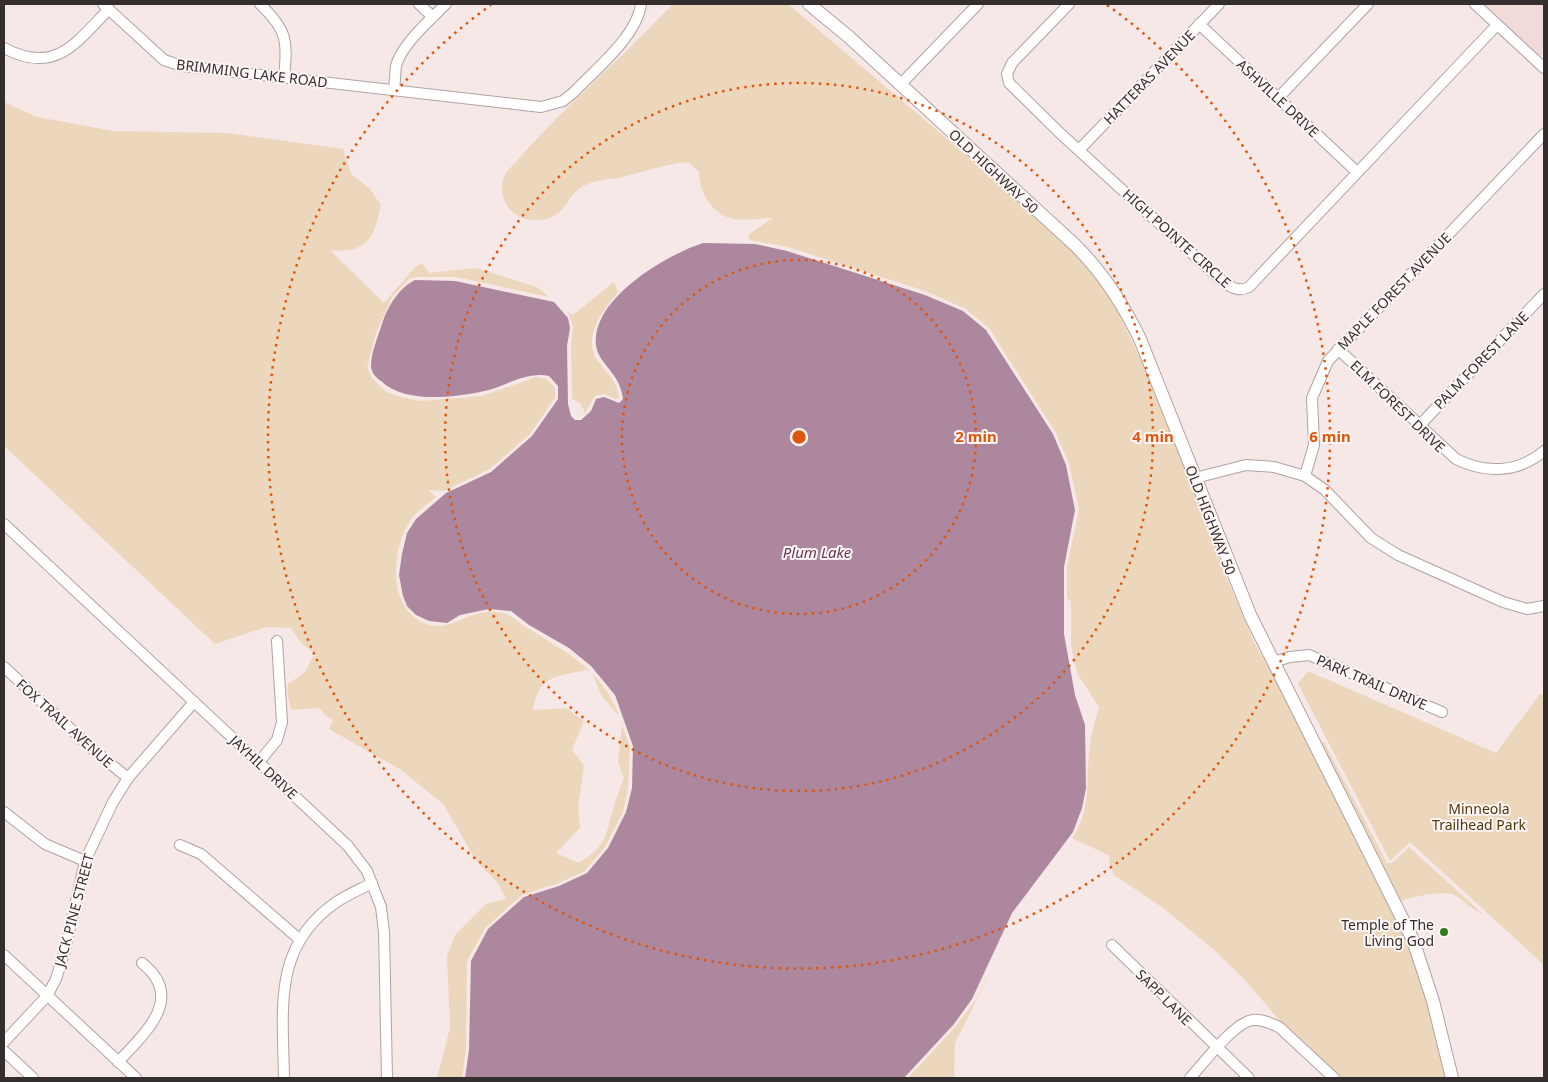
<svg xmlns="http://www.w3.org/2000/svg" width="1548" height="1082" font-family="'Noto Sans',sans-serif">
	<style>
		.built { fill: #f0dbd8 }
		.green { fill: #edd7bc }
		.water { fill: #ad879e }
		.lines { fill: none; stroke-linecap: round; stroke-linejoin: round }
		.minor-casing { stroke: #afa3a1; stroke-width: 12 }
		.major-casing { stroke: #afa3a1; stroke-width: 14 }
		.minor { stroke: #fff; stroke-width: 10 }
		.major { stroke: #fff; stroke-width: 12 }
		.ring { fill: none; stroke: #df570e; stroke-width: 2.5; stroke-dasharray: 2.5 5 }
		.poi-dot { fill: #327a1f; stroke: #fef6f5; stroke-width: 2 }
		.labels { text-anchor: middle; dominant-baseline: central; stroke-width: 4; stroke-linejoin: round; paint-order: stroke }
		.street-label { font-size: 14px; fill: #342f2e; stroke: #fef6f5 }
		.park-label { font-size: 14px; fill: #513509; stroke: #fef6f5 }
		.poi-label { font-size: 14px; fill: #342f2e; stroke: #fef6f5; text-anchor: end }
		.water-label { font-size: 15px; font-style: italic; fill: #6b3758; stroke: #fef6f5 }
		.centre { fill: #df570e; stroke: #fef6f5; stroke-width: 2.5 }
		.ring-label { font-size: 15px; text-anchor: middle; font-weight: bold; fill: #df570e; stroke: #fef6f5; stroke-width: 4; stroke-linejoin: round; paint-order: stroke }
	</style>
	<rect width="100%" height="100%" fill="#f5e8e6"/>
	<polygon class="built" points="1481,4 1544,4 1544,51 1538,58"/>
	<g class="green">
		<path d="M673 4H788L965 154 1073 251 1112 299 1162 405 1224 572 1255 644 1293 710 1364 851 1413 957 1430 1009 1448 1078H1340L1288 1030 1244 979 1213 949 1163 908 1114 875 1109 862 1110 856 1072 838C1091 811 1086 785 1089 753 1090 737 1095 722 1099 707L1077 673 1071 645V602L1067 598V567L1079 509 1069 464 1056 433 989 328 964 308 925 291 788 247 749 240 748 235 773 218C761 218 746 221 734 219 712 215 699 192 699 172L688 162C665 164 644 172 622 177 608 180 595 179 582 187 563 198 567 222 532 220 508 219 495 193 506 173 510 167 517 162 521 156 539 136 557 118 576 99 609 68 642 36 673 4Z"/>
		<path d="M4 102 37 117 113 131 228 133 343 149 351 174 370 189 381 205C376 224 375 242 354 249 347 251 338 250 331 251L384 303 415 267 422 263 429 273 476 268 537 287 549 297 456 277H416L409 279 392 297 376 333 367 368 373 379 385 391 400 397 421 401 481 396 536 377 547 379 555 388V398L530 434 490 469 444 491 428 490 436 497C429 503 420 509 413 517 391 545 386 607 424 623 449 633 464 613 489 612 510 611 513 619 529 629 568 654 602 669 619 716L601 695 593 675 587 670C556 677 539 674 533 710L566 708 584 721 572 750 584 765 578 807 580 828 556 853 579 863 596 851 605 838 616 799 624 778 618 762 622 725 630 747 628 788 623 812 605 847 585 871 559 883 522 895 486 927 467 961 466 1050 462 1078H437L450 1028 447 956 455 935 486 904 506 899 498 883 477 862 443 804 401 770 329 729 333 720 325 715 320 708 291 710 287 691 288 684 305 672 313 657 317 655 301 643 291 628 267 627 215 644 4 446Z"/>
		<path d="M614 282 618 292C602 312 579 340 601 365 610 376 617 383 619 398L614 399 605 394 595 396 585 413 581 404 572 399 571 346 573 327 568 312 573 315Z"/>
		<polygon points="1308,671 1496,753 1540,694 1544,695 1544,965 1410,842 1390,861 1298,684"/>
		<path d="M1324 742 1387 863H1392L1409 847 1484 915C1473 910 1467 904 1458 897 1443 888 1414 898 1399 901L1319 743Z"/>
		<polygon points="995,963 955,1043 954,1078 908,1078 956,1026 975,1001"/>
	</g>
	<path class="water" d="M703 243 755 244 787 251 925 295 963 311 986 330 1053 434 1066 465 1075 510 1064 567V634L1075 695 1085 725 1086 788 1082 808 1073 832 1012 913 972 999 954 1024 904 1078H465L469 1050 471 961 488 929 524 897 559 886 587 873 608 848 626 812 632 788 633 746 615 695 591 666 569 648 529 625 511 611 489 609 460 615 447 623 429 621 416 615 407 606 403 596 399 575 402 554 407 533 416 519 446 493 491 472 532 436 558 399V386L549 376C524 371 504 388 480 392 450 398 404 403 381 381 376 378 371 372 371 366 371 352 379 334 383 321 388 306 400 287 415 280L455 281 554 302 568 318 570 328 567 346 568 404 571 416 575 420H581L591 411 596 399 604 397 619 403 623 399C620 372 598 364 596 345 591 299 666 255 703 243Z"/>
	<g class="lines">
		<defs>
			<g id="minor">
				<path d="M103 4 164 60 182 66 541 107 563 101 574 92C596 69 637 36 641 4"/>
				<path d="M260 4C287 30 288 41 284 77"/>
				<polyline points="419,4 433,17"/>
				<path d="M1069 4 1012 63 1007 74 1009 83 1062 135 1220 279C1229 286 1237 293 1249 287L1497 25"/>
				<polyline points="1475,4 1544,68"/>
				<polyline points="1199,24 1357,172"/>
				<path d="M4 48C55 75 75 44 109 9"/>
				<polyline points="900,85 978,4"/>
				<path d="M394 90C395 82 395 74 396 66 401 45 431 19 446 4"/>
				<polyline points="1278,98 1368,4"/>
				<polyline points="1079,150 1219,4"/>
				<path d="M1338 349 1456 459C1486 474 1518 473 1544 451"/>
				<polyline points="1419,426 1544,294"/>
				<polyline points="1305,476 1314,445 1312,398 1328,361 1544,134"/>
				<polyline points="1195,478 1246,465 1274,467 1305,476 1325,490 1371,538 1398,555 1503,602 1527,609 1544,606"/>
				<polyline points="4,524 348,846 367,871 381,907 384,932 387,1078"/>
				<polyline points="1273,662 1290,657 1309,655 1442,712"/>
				<polyline points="4,667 90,747 128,778"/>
				<polyline points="259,762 277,740 282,722 277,641"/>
				<polyline points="4,812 45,844 85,861"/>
				<polyline points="180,845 201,854 299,939"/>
				<polyline points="1112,945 1249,1078"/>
				<polyline points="4,955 136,1078"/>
				<polyline points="4,1042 47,996 56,979 65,950 85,861 113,802 128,778 194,702"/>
				<polyline points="4,1051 33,1078"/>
				<path d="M118 1062C145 1033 186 998 142 963"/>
				<path d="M284 1078C283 1008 272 945 338 901 349 894 361 889 372 883"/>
				<path d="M1190 1078C1203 1064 1234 1022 1253 1020 1262 1019 1270 1023 1279 1027L1334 1078"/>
			</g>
			<path id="major" d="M809 4 849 37 1076 246C1104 274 1123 304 1140 339L1251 617 1413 940 1433 1001 1452 1078"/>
		</defs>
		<use href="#minor" class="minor-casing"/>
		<use href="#major" class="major-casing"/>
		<use href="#minor" class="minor"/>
		<use href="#major" class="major"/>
	</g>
	<g class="ring">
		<circle cx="799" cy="437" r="177"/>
		<circle cx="799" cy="437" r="354"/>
		<path d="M1107 5A531 531 0 1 1 491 5"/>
	</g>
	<circle class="poi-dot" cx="1444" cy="932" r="5"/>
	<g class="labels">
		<g class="street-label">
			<text transform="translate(252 73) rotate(7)">BRIMMING LAKE ROAD</text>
			<text transform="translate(1149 77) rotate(-46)">HATTERAS AVENUE</text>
			<text transform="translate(1278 98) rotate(43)">ASHVILLE DRIVE</text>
			<text transform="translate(994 171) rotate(43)">OLD HIGHWAY 50</text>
			<text transform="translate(1177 238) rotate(42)">HIGH POINTE CIRCLE</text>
			<text transform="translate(1394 291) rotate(-46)">MAPLE FOREST AVENUE</text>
			<text transform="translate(1481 360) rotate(-46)">PALM FOREST LANE</text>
			<text transform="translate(1398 406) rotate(44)">ELM FOREST DRIVE</text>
			<text transform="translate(1211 520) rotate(69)">OLD HIGHWAY 50</text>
			<text transform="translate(1372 682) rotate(23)">PARK TRAIL DRIVE</text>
			<text transform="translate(65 723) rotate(42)">FOX TRAIL AVENUE</text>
			<text transform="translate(264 767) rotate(43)">JAYHIL DRIVE</text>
			<text transform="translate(74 910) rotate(-75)">JACK PINE STREET</text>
			<text transform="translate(1164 997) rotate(45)">SAPP LANE</text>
		</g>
		<g class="park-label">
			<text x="1479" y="808">Minneola<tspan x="1479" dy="16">Trailhead Park</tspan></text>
		</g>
		<g class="poi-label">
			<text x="1434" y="924">Temple of The<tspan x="1434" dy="16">Living God</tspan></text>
		</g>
		<g class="water-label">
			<text x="817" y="552">Plum Lake</text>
		</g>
	</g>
	<circle cx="799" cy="437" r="8" class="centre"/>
	<g class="ring-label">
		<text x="976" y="442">2 min</text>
		<text x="1153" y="442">4 min</text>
		<text x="1330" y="442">6 min</text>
	</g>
	<rect width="1548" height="1082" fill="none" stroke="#342f2e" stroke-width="10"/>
</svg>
